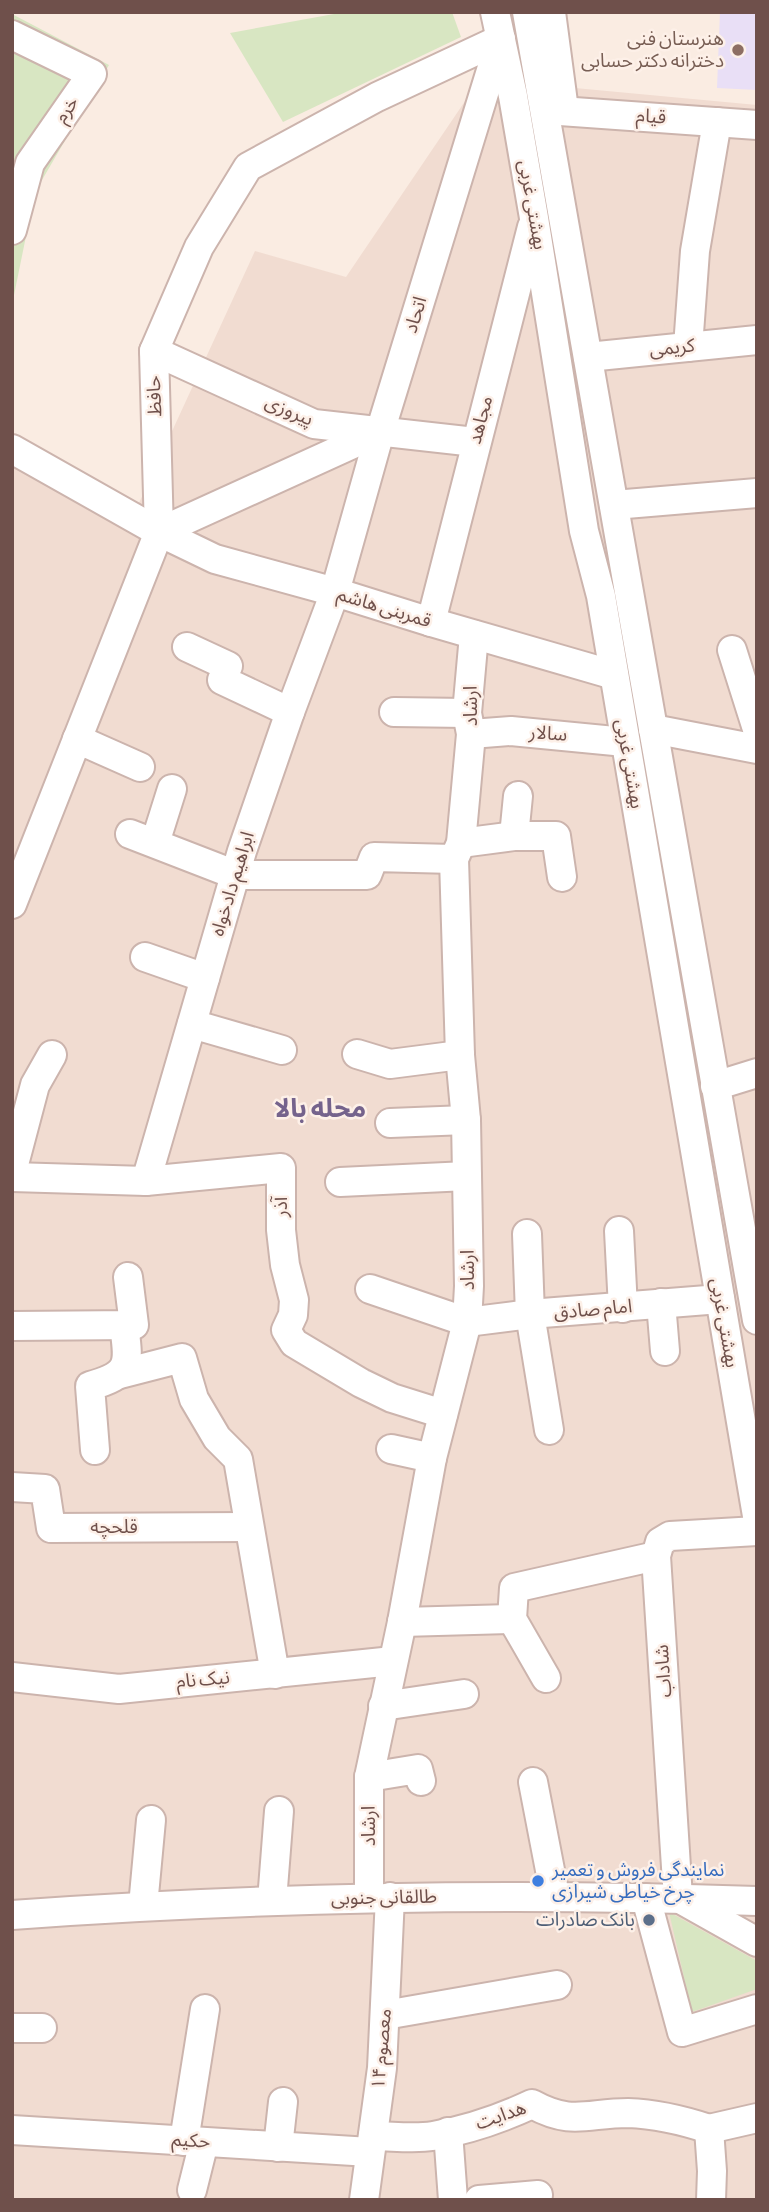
<svg xmlns="http://www.w3.org/2000/svg" width="769" height="2212" font-family="'Alegreya Sans','Noto Sans Arabic',sans-serif">
	<style>
		.residential { fill: #f1dcd1 }
		.education { fill: #e9dff6 }
		.green { fill: #d8e6c2 }
		.lines { fill: none; stroke-linecap: round; stroke-linejoin: round }
		.minor-casing { stroke: #ccb4ad; stroke-width: 32 }
		.minor { stroke: #fff; stroke-width: 28 }
		.education-dot { fill: #8d6e63; stroke: #fdf0e8; stroke-width: 2.5 }
		.shop-dot { fill: #3f7fe0; stroke: #fdf0e8; stroke-width: 2.5 }
		.service-dot { fill: #5c6f8a; stroke: #fdf0e8; stroke-width: 2.5 }
		.labels { text-anchor: middle; dominant-baseline: central; stroke-width: 5; stroke-linejoin: round; paint-order: stroke }
		.education-label { font-size: 19px; fill: #785e54; stroke: #fdf0e8; text-anchor: end }
		.street-label { font-size: 19px; fill: #6f504b; stroke: #fdf0e8 }
		.shop-label { font-size: 19px; fill: #366cbe; stroke: #fdf0e8; text-anchor: start }
		.service-label { font-size: 19px; fill: #4e5e75; stroke: #fdf0e8; text-anchor: end }
		.district-label { font-size: 26px; font-weight: bold; fill: #75638c; stroke: #fdf0e8 }
	</style>
	<rect width="100%" height="100%" fill="#faece2"/>
	<polygon class="residential" points="480,79 757,105 757,2200 12,2200 12,456 133,516 255,251 346,277"/>
	<polygon class="education" points="720,12 757,12 757,90 717,88"/>
	<g class="green">
		<polygon points="345,12 452,12 461,37 283,122 230,33"/>
		<polygon points="12,14 109,65 35,192 12,305"/>
		<polygon points="669,1912 757,1961 757,1989 692,2012"/>
	</g>
	<g class="lines">
		<defs>
			<g id="minor">
				<polyline points="495,12 513,96 534,218 584,531 601,596 757,1516"/>
				<polyline points="527,12 757,1320"/>
				<polyline points="551,12 564,110"/>
				<polyline points="12,35 92,74 30,163 12,230"/>
				<polyline points="546,110 757,125"/>
				<polyline points="688,347 695,251 717,122"/>
				<polyline points="154,351 314,424 475,442"/>
				<polyline points="588,357 757,340"/>
				<polyline points="12,449 159,532 215,559 335,592 431,622 614,675"/>
				<polyline points="614,505 757,493"/>
				<polyline points="159,532 379,432"/>
				<polyline points="431,622 532,227"/>
				<polyline points="187,647 228,666 222,680 290,712"/>
				<polyline points="732,650 757,729"/>
				<polyline points="394,712 467,713"/>
				<polyline points="653,729 757,749"/>
				<polyline points="471,734 511,731 625,742"/>
				<polyline points="77,739 140,767"/>
				<polyline points="130,834 236,875 367,875 374,857 454,859"/>
				<polyline points="514,836 518,796"/>
				<polyline points="155,843 172,789"/>
				<polyline points="461,843 514,836 556,836 562,877"/>
				<polyline points="12,904 159,532 154,351 199,247 248,167 377,97 501,39"/>
				<polyline points="145,957 205,978"/>
				<polyline points="192,1024 282,1050"/>
				<polyline points="357,1054 390,1064 460,1055"/>
				<polyline points="715,1086 757,1073"/>
				<polyline points="390,1123 466,1120"/>
				<polyline points="12,1172 35,1085 52,1055"/>
				<polyline points="12,1177 146,1181 281,1168 281,1230 285,1265 294,1300 293,1315 286,1330 294,1343 361,1383 392,1398 443,1414"/>
				<polyline points="146,1181 242,851 290,712 335,592 380,432 500,41"/>
				<polyline points="340,1182 467,1176"/>
				<polyline points="619,1231 623,1308"/>
				<polyline points="527,1234 530,1314 549,1430"/>
				<polyline points="370,1289 467,1322 530,1314 720,1299"/>
				<polyline points="661,1303 665,1351"/>
				<polyline points="12,1326 134,1325 128,1277"/>
				<polyline points="120,1374 182,1358 194,1399 217,1438 238,1459 275,1674"/>
				<polyline points="391,1449 432,1458"/>
				<path d="M95 1450 90 1386C132 1374 129 1364 124 1325"/>
				<polyline points="12,1487 45,1489 51,1528 249,1527"/>
				<polyline points="402,1622 512,1619"/>
				<polyline points="12,1677 119,1689 393,1661"/>
				<polyline points="546,1678 512,1619 514,1588 656,1556"/>
				<polyline points="383,1706 464,1694"/>
				<polyline points="369,1777 418,1769 421,1781"/>
				<polyline points="533,1782 555,1896"/>
				<polyline points="369,1897 369,1777 402,1622 432,1458 467,1322 469,1286 466,1120 460,1055 454,859 461,843 471,734 467,713 474,635"/>
				<polyline points="646,1898 682,2032 757,2009"/>
				<polyline points="678,1898 656,1556 660,1542 670,1536 757,1531"/>
				<polyline points="272,1901 279,1811"/>
				<polyline points="684,1901 757,1942"/>
				<polyline points="143,1906 151,1820"/>
				<path d="M12 1915C261 1897 508 1893 757 1901"/>
				<polyline points="385,2015 557,1985"/>
				<polyline points="12,2028 42,2028"/>
				<polyline points="709,2129 712,2171 711,2200"/>
				<polyline points="709,2129 757,2118"/>
				<polyline points="12,2130 370,2152"/>
				<polyline points="448,2132 453,2200"/>
				<path d="M373 2136C392 2136 414 2139 433 2136 467 2130 500 2119 532 2104 572 2126 587 2113 628 2113 657 2114 682 2120 709 2129"/>
				<polyline points="184,2141 205,2009"/>
				<polyline points="278,2147 283,2102"/>
				<polyline points="192,2190 204,2142"/>
				<polyline points="364,2200 382,2068 390,1897"/>
				<polyline points="479,2200 538,2195"/>
			</g>
		</defs>
		<use href="#minor" class="minor-casing"/>
		<use href="#minor" class="minor"/>
	</g>
	<circle class="education-dot" cx="738" cy="50" r="7"/>
	<circle class="shop-dot" cx="538" cy="1881" r="7"/>
	<circle class="service-dot" cx="649" cy="1920" r="7"/>
	<g class="labels">
		<g class="education-label">
			<text x="724" y="39">هنرستان فنی<tspan x="724" dy="22">دخترانه دکتر حسابی</tspan></text>
		</g>
		<g class="street-label">
			<text transform="translate(67 110) rotate(-55)">خرم</text>
			<text transform="translate(651 117) rotate(4)">قیام</text>
			<text transform="translate(532 205) rotate(80)">بهشتی غربی</text>
			<text transform="translate(416 315) rotate(-73)">اتحاد</text>
			<text transform="translate(672 348) rotate(-6)">کریمی</text>
			<text transform="translate(155 396) rotate(-92)">حافظ</text>
			<text transform="translate(289 411) rotate(23)">پیروزی</text>
			<text transform="translate(481 420) rotate(-75)">مجاهد</text>
			<text transform="translate(384 608) rotate(17)">قمربنی هاشم</text>
			<text transform="translate(471 706) rotate(-90)">ارشاد</text>
			<text transform="translate(548 734) rotate(4)">سالار</text>
			<text transform="translate(629 764) rotate(80)">بهشتی غربی</text>
			<text transform="translate(233 884) rotate(-73)">ابراهیم دادخواه</text>
			<text transform="translate(281 1207) rotate(-90)">آذر</text>
			<text transform="translate(468 1270) rotate(-90)">ارشاد</text>
			<text transform="translate(593 1310) rotate(-5)">امام صادق</text>
			<text transform="translate(724 1323) rotate(80)">بهشتی غربی</text>
			<text x="114" y="1527">قلحچه</text>
			<text transform="translate(664 1671) rotate(-94)">شاداب</text>
			<text transform="translate(203 1680) rotate(-5)">نیک نام</text>
			<text transform="translate(369 1826) rotate(-90)">ارشاد</text>
			<text transform="translate(384 1898) rotate(-1)">طالقانی جنوبی</text>
			<text transform="translate(382 2049) rotate(-85)">۱۴ معصوم</text>
			<text transform="translate(501 2116) rotate(-19)">هدایت</text>
			<text transform="translate(191 2141) rotate(4)">حکیم</text>
		</g>
		<g class="shop-label">
			<text x="552" y="1870">نمایندگی فروش و تعمیر<tspan x="552" dy="22">چرخ خیاطی شیرازی</tspan></text>
		</g>
		<g class="service-label">
			<text x="635" y="1920">بانک صادرات</text>
		</g>
		<g class="district-label">
			<text x="320" y="1109">محله بالا</text>
		</g>
	</g>
	<rect width="769" height="2212" fill="none" stroke="#6f504b" stroke-width="28"/>
</svg>
